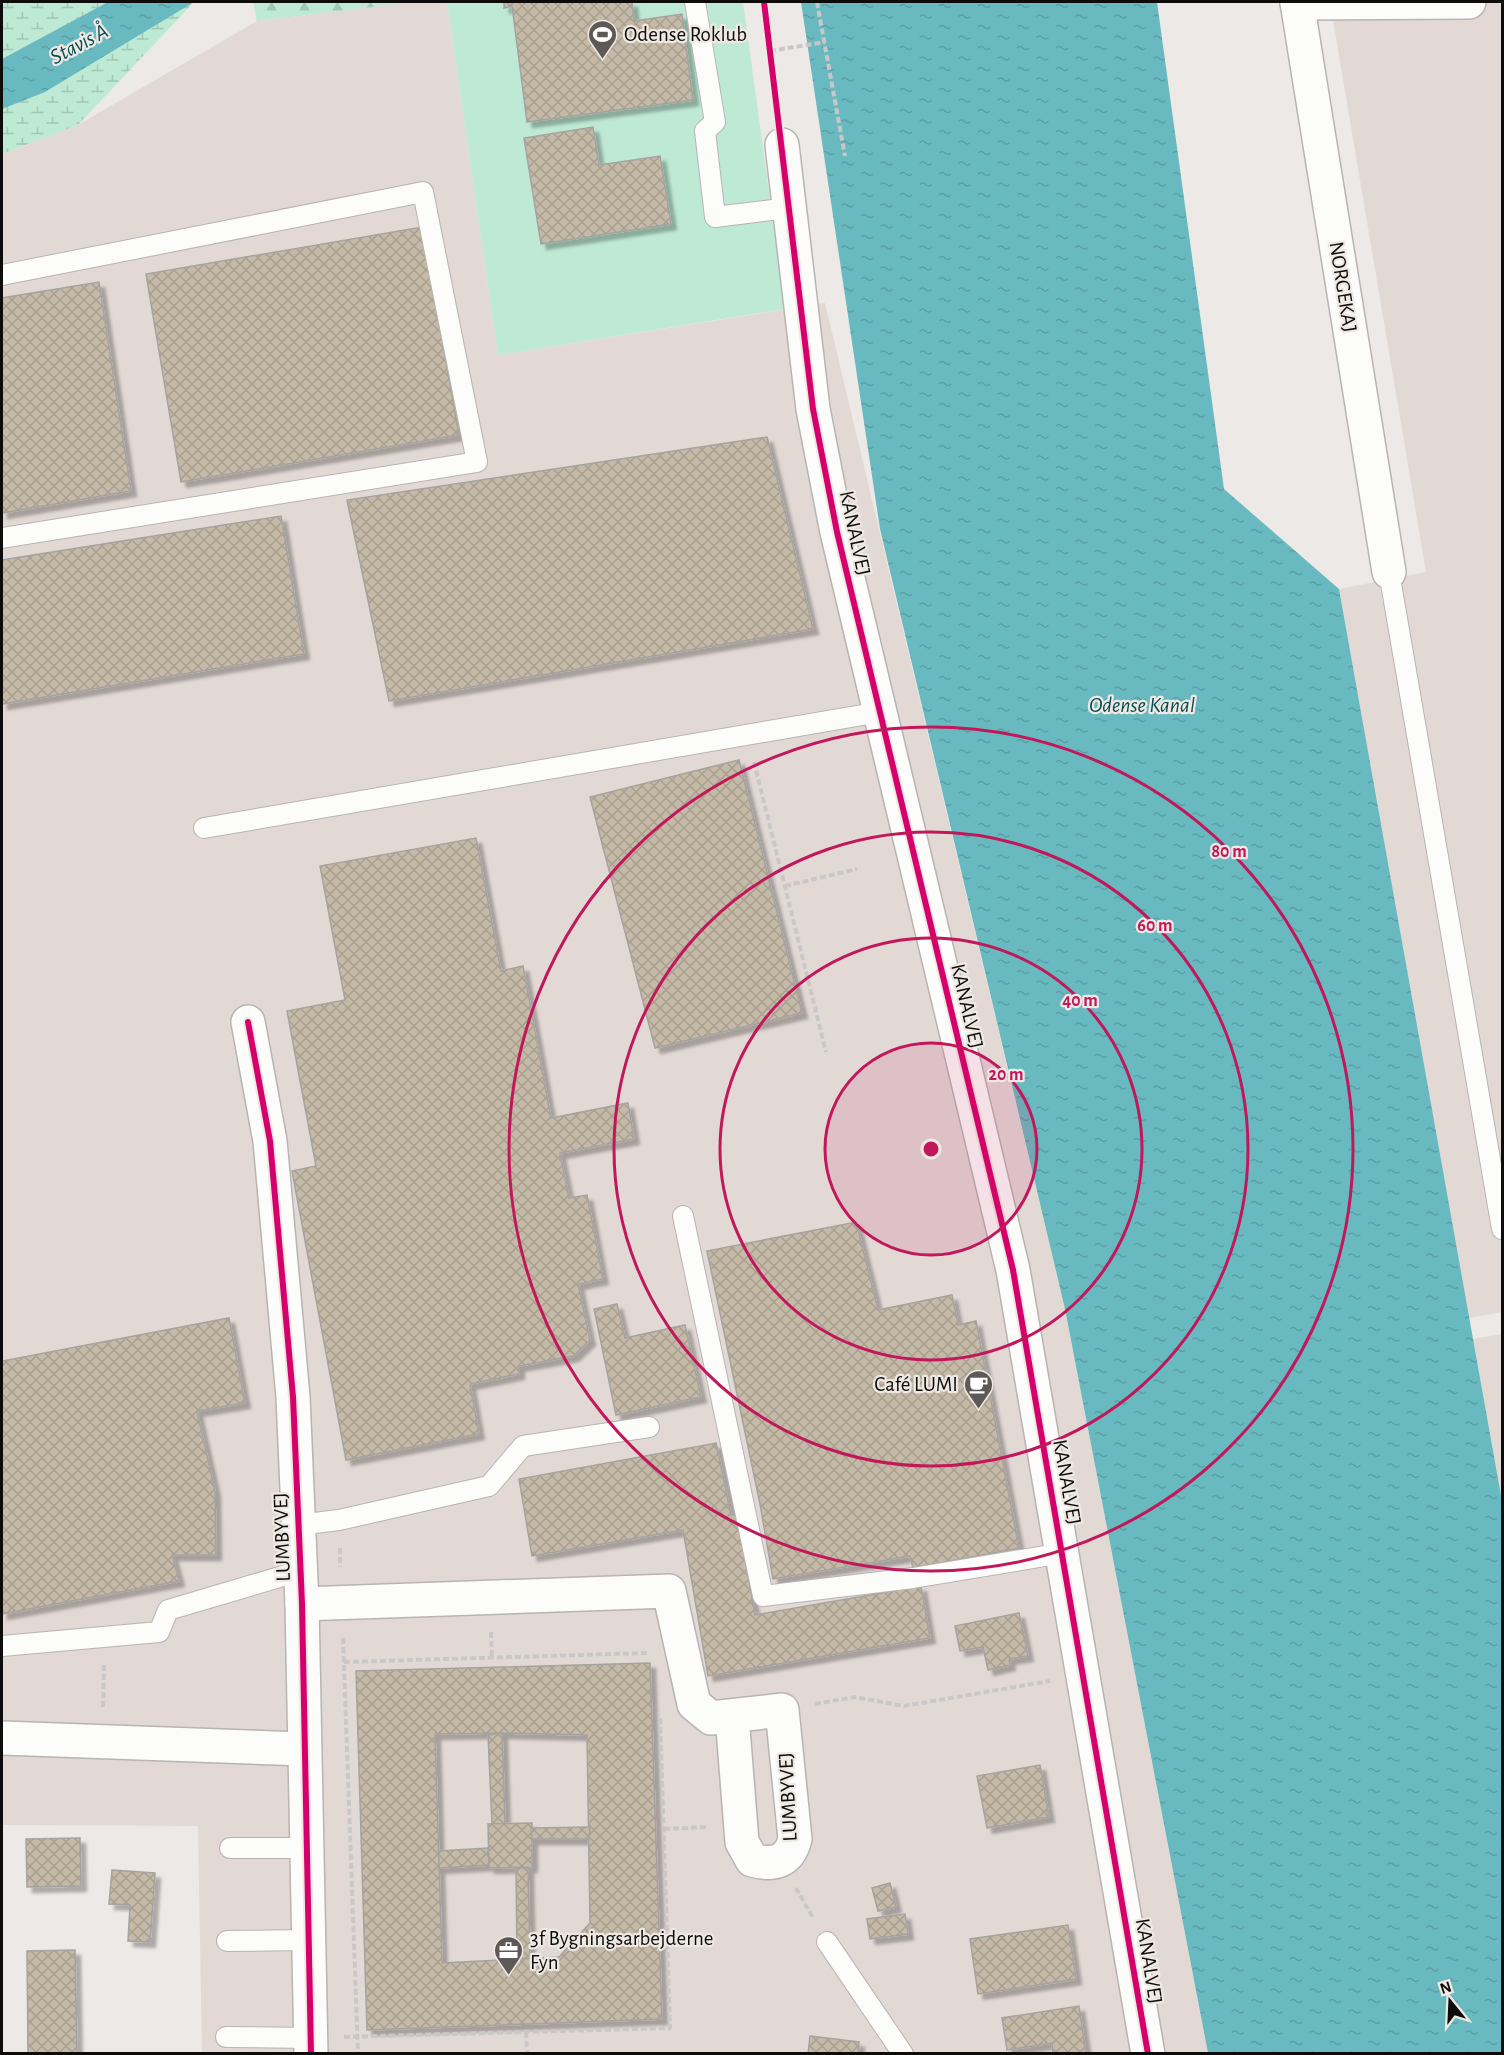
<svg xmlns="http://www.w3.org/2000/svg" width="1504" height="2055" font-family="'Alegreya Sans',sans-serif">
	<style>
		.built { fill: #e2d9d5 }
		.grass { fill: #bee9d4 }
		.forest { fill: url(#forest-firs) }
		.wetland { fill: url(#wetland-marsh) }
		.water { fill: url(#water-ripples) }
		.building { fill: url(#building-cross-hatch); stroke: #a5a3a1; stroke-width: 1.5; fill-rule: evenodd; filter: url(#shadow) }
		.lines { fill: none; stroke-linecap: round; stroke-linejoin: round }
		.lane-casing { stroke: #b7b4b2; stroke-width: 22 }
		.street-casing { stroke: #b7b4b2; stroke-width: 36 }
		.path { stroke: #cac8c7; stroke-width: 4; stroke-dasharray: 6 3; stroke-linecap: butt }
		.lane { stroke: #fcfcfb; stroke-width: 20 }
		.street { stroke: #fcfcfb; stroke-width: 33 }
		.cycleway-casing { stroke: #efe9e4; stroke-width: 10 }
		.cycleway { stroke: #d6006c; stroke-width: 6 }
		.ring { fill: none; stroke: #c2185b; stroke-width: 3 }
		.labels { text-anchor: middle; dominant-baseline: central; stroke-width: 4.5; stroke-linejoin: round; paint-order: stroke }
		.poi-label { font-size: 21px; fill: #0e0c0a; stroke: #efe9e4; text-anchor: start }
		.street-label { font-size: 21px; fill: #0e0c0a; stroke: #efe9e4 }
		.water-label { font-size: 22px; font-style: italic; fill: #064c51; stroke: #efe9e4 }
		.centre { fill: #c2185b; stroke: #efe9e4; stroke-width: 3 }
		.ring-label { font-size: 18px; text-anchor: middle; font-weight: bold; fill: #c2185b; stroke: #efe9e4; stroke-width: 4.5; stroke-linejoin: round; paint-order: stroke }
	</style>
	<defs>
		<pattern id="forest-firs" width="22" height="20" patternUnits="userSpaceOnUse" patternTransform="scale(1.5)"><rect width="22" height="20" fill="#bee9d4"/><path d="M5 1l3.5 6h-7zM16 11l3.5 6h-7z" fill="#a2c7b5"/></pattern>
		<pattern id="wetland-marsh" width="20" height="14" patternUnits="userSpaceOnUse" patternTransform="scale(1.5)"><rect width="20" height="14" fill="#bee9d4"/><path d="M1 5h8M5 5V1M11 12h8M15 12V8" fill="none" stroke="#a2c7b5"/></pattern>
		<pattern id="water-ripples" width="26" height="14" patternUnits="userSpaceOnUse" patternTransform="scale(1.5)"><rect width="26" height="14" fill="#69bac0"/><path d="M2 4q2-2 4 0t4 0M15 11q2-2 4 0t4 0" fill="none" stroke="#5a9fa4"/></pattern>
		<pattern id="building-cross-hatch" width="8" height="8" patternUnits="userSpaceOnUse" patternTransform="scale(1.5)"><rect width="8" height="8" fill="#c5baa7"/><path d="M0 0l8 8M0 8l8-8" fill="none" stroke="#a89f8e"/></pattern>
		<filter id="shadow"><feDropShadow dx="5.5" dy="5.5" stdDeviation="1.5" flood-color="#0004"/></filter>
	</defs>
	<rect width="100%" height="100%" fill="#ece9e7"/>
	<g class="built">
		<polygon points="414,2 447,2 498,355 825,303 1065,1309 1208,2053 202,2053 198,1826 2,1825 2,154 78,125 257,21"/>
		<polygon points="1330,2 1502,2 1502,1312 1469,1318 1339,589 1426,572"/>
		<polygon points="1502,1334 1502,1501 1473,1339"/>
	</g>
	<polygon class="grass" points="447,2 743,2 785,309 498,355"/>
	<polygon class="forest" points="253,2 414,2 257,21"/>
	<polygon class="wetland" points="2,2 194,2 78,125 2,154"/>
	<g class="water">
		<polygon points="108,2 194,2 45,92 2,109 2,59"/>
		<polygon points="801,2 1157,2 1224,489 1339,589 1502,1501 1502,2053 1208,2053 1065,1309 880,529"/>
	</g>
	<g class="building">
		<polygon points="504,2 632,2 634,21 682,14 693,100 527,122 512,6 504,8"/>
		<polygon points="593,127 599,165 660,156 671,224 541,244 524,138"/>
		<polygon points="422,227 459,435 181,482 146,274"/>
		<polygon points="99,282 131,491 2,513 2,298"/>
		<polygon points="767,437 813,629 389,701 347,500"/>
		<polygon points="281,516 304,654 2,704 2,560"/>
		<polygon points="739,760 802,1013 655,1048 590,797"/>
		<polygon points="476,838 501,971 523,966 551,1118 628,1103 634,1139 560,1153 569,1198 587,1195 603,1279 578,1284 590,1340 573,1356 519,1366 519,1374 470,1384 479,1434 346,1460 292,1171 316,1166 287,1011 345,1000 320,866"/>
		<polygon points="856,1222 878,1310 952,1295 958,1325 976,1321 1019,1548 913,1568 910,1556 773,1579 760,1504 707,1251"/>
		<polygon points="617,1304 625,1338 685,1325 701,1397 616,1415 594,1309"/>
		<polygon points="229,1318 245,1403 197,1411 215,1491 216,1555 172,1555 179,1581 2,1614 2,1361"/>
		<polygon points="716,1443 731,1515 737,1514 755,1615 921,1586 930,1638 708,1676 683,1530 532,1556 519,1479"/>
		<polygon points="1019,1613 1028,1656 1009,1659 1010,1665 988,1670 983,1647 960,1651 955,1626"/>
		<path d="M650 1663 662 2019 367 2030 356 1671ZM502 1733 587 1735 590 1923 559 1957 442 1963 435 1734Z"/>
		<polygon points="502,1733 505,1824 492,1824 488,1735"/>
		<polygon points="1040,1765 1049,1817 987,1828 977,1776"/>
		<polygon points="532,1823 532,1867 489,1868 488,1824"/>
		<polygon points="590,1827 589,1839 532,1839 531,1828"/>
		<polygon points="80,1838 81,1886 27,1887 26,1839"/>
		<polygon points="488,1848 489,1865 439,1868 439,1851"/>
		<polygon points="516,1868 528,1868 530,1958 517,1959"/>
		<polygon points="112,1870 155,1873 150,1942 128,1941 130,1905 109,1904"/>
		<polygon points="890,1883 896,1907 878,1911 872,1888"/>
		<polygon points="905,1914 908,1934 870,1939 867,1919"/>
		<polygon points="1068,1925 1076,1979 978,1994 970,1939"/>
		<polygon points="75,1950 77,2054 28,2054 27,1951"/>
		<polygon points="1079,2006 1086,2054 1053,2054 1052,2043 1007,2050 1002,2018"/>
		<polygon points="810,2036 859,2042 858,2054 808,2054"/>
	</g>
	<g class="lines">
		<defs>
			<g id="lane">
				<polyline points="695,2 715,122 705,131 715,217 789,208"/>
				<polyline points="2,275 423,192 477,462 2,538"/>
				<polyline points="1389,572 1502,1229"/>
				<polyline points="204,828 880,712"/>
				<polyline points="683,1216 763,1596 913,1578 1063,1553"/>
				<polyline points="298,1525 339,1520 489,1486 523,1446 649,1427"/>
				<polyline points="2,1646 159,1632 168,1610 300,1571"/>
				<polyline points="230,1848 305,1848"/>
				<polyline points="227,1941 308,1940"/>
				<polyline points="827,1942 903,2054"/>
				<polyline points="226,2037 311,2038"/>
			</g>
			<g id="street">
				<polyline points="1297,2 1389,572"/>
				<polyline points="1297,3 1469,2"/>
				<polyline points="782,145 813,409 837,532 1013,1270 1148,2054"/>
				<polyline points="248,1022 270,1141 293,1397 302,1604 311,2054"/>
				<path d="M302 1604 669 1591 694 1704 711 1718 782 1710 795 1839C789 1862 774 1866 752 1860L742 1842 732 1716"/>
				<polyline points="2,1738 303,1749"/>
			</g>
		</defs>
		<use href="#lane" class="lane-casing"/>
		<use href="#street" class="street-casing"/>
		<g class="path">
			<polyline points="817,2 845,156"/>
			<polyline points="770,51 825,42"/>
			<polyline points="754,762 826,1052"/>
			<polyline points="785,886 857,869"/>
			<polyline points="340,1548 340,1567"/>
			<polyline points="491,1632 492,1658"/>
			<polyline points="343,1638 358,2054"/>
			<polyline points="344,1662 648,1653"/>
			<polyline points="815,1704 855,1697 904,1706 1050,1681"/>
			<polyline points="103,1707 104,1664"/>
			<polyline points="664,1829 708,1827"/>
			<polyline points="796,1888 813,1918"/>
			<polyline points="526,2032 527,2054"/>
			<polyline points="344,2037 670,2028 660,1716"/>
		</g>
		<use href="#lane" class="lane"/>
		<use href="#street" class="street"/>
		<defs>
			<g id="cycleway">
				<polyline points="764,2 813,409 837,532 1013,1270 1148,2054"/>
				<polyline points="248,1022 270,1141 293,1397 302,1604 311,2054"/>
			</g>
		</defs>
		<use href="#cycleway" class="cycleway-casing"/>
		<use href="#cycleway" class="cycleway"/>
	</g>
	<circle cx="931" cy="1149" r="106" fill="#c2185b" fill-opacity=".12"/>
	<g class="ring">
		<circle cx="931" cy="1149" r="106"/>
		<circle cx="931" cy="1149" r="211"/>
		<circle cx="931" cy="1149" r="317"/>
		<circle cx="931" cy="1149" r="422"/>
	</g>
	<defs>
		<symbol id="stadium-pin" viewBox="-11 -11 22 30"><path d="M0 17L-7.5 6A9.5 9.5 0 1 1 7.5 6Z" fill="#5c5957" stroke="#efe9e4"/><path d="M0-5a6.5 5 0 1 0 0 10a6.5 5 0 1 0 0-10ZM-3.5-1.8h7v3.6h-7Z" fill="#fff"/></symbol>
		<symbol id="cafe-pin" viewBox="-11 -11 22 30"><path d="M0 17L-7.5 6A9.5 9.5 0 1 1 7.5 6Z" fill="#5c5957" stroke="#efe9e4"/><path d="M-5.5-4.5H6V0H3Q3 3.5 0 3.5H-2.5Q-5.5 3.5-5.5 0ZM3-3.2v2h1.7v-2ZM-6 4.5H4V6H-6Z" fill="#fff"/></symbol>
		<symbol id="office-pin" viewBox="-11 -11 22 30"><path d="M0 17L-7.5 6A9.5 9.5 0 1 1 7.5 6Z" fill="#5c5957" stroke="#efe9e4"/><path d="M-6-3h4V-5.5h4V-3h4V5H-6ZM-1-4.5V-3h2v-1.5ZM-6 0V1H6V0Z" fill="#fff"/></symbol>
	</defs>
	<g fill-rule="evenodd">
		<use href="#stadium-pin" x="586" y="18" width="33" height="45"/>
		<use href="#cafe-pin" x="962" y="1368" width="33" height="45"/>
		<use href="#office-pin" x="492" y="1934" width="33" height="45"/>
	</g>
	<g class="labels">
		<g class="poi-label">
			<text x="624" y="34">Odense Roklub</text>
			<text x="958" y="1384" text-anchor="end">Café LUMI</text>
			<text x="530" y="1938">3f Bygningsarbejderne<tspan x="530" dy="24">Fyn</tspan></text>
		</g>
		<g class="street-label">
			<text transform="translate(1343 287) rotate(81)">NORGEKAJ</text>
			<text transform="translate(855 533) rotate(78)">KANALVEJ</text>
			<text transform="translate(967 1006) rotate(77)">KANALVEJ</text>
			<text transform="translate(1067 1482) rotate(80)">KANALVEJ</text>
			<text transform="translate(282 1537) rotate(-92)">LUMBYVEJ</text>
			<text transform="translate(788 1797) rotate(-93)">LUMBYVEJ</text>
			<text transform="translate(1149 1961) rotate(81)">KANALVEJ</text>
		</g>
		<g class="water-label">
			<text transform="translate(79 44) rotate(-28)">Stavis Å</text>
			<text x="1142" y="705">Odense Kanal</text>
		</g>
	</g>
	<circle cx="931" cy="1149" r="9" class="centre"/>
	<g class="ring-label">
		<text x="1229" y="857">80 m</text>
		<text x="1155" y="931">60 m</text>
		<text x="1080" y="1006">40 m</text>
		<text x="1006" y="1080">20 m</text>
	</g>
	<rect width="1504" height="2055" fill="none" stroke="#0e0c0a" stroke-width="6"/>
	<g transform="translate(1450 2001) rotate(342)" stroke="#efe9e4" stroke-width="4.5" paint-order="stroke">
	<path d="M0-4.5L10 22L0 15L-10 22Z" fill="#0e0c0a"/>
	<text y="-9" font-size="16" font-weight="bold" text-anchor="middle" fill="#0e0c0a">N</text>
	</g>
</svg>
